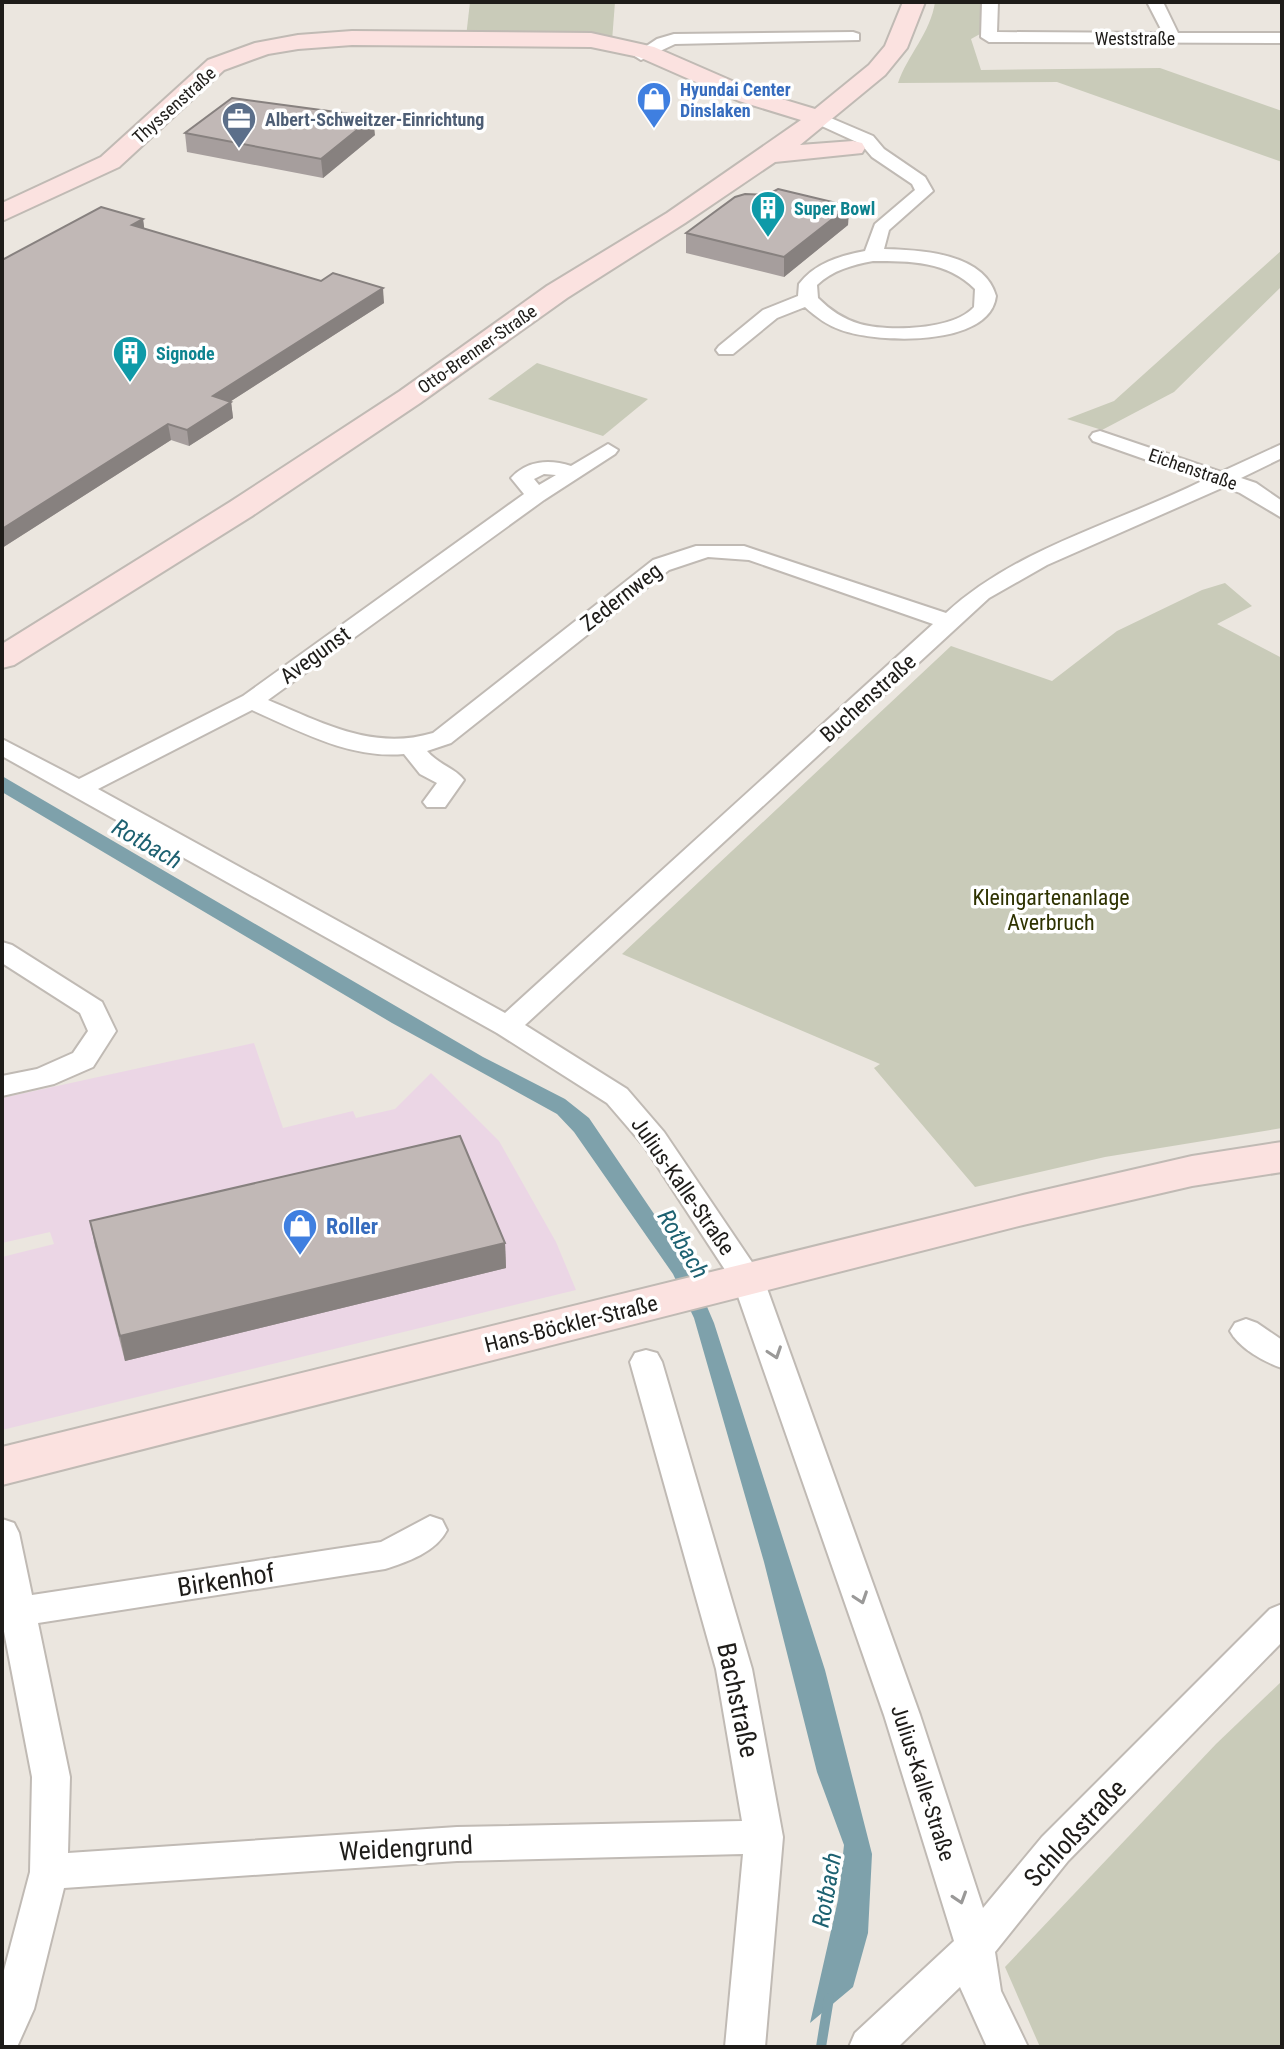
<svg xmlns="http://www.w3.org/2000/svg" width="1284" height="2049" font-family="'Roboto Condensed',sans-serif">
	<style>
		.commercial { fill: #ebd6e5 }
		.green { fill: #c9cbb9 }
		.water { fill: #7ea1ab }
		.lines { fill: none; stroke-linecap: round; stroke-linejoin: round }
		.stream { stroke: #7ea1ab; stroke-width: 10 }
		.street-casing { stroke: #c0bab4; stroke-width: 4 }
		.secondary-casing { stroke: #c0bab4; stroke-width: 4 }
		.street { fill: #fff; fill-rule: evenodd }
		.secondary { fill: #fbe2e0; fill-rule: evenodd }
		.wall { fill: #a69e9d }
		.shaded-wall { fill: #87817f }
		.building { fill: #c1b8b6; stroke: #87817f; stroke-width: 2 }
		.oneway { stroke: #9a9998 }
		.labels { text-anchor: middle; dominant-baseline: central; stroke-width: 7; stroke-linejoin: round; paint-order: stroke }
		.far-street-label { font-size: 18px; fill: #1e1c19; stroke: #fff }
		.far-shop-label { font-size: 18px; font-weight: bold; fill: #366cbe; stroke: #fff; text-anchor: start }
		.far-service-label { font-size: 18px; font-weight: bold; fill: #4e5e75; stroke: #fff; text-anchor: start }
		.far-culture-label { font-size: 18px; font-weight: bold; fill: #0d838f; stroke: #fff; text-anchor: start }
		.street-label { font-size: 22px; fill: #1e1c19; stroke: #fff }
		.park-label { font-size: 22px; fill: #2e3200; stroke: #fff }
		.shop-label { font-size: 22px; font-weight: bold; fill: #366cbe; stroke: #fff; text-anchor: start }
		.water-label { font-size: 24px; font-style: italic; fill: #1d6171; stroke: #fff }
		.near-street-label { font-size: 26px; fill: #1e1c19; stroke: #fff }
	</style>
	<rect width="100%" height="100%" fill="#ebe6df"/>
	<polygon class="commercial" points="254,1043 283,1128 353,1111 356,1118 395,1109 431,1073 499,1141 556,1242 576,1290 2,1430 2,1257 54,1244 50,1232 2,1243 2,1098"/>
	<g class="green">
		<polygon points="470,2 615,2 612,41 466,37"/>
		<path d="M935 2H981L980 34 971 39 981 70 1160 68 1282 111V162L1057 82 898 83C907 56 931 32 935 2Z"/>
		<polygon points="1282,250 1282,286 1174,392 1102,430 1067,419 1114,401"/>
		<polygon points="537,363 648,399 603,436 488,399"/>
		<polygon points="1225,583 1252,606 1217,624 1282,658 1282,1128 1105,1157 975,1187 874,1068 880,1064 622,954 951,646 1052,681 1117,631 1202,590"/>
		<polygon points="1282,1681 1282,2047 1040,2047 1005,1967 1216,1744"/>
	</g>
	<polygon class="water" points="2,776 483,1057 565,1099 589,1118 690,1267 714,1323 825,1670 872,1854 868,1933 853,1987 810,2023 838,1900 844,1845 817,1772 764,1562 694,1318 673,1274 574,1132 557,1114 392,1023 2,792"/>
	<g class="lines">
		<polyline class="stream" points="821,2047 829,1998"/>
		<defs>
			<g id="street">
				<polygon points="982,2 998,2 997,32 1163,33 1147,2 1163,2 1178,33 1282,33 1282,43 989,42 981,37"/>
				<polygon points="853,32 859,34 859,40 675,44 641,60 633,55 657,39 674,34"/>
				<path d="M819 113 873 136 884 149 925 177 933 191 889 230 884 249C921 250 984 253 996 296 990 348 876 343 841 330 827 325 816 317 805 307L777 318 733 354H719L716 350 719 346 763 310 798 296 799 284C815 263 839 256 865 251L875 224 915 190 912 184 872 157 861 144 813 122 811 118 813 114ZM873 261C910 261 947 261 975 289L974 307C954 330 888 332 860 324 843 319 830 310 818 298L817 285C833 270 852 265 873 261Z"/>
				<path d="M1100 431 1221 472 1282 444V458L1241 478 1256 483 1282 501V518L1240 493 1224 487 1047 565 989 598 525 1025 627 1089 664 1132 764 1280 920 1715 983 1908 1042 1837 1270 1609 1282 1604V1642L1068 1861 995 1952 1001 1991 1028 2047H987L960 1987 898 2047H849L855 2033 954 1941 884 1715 733 1282 644 1146 607 1103 497 1033 2 756V739L79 779 243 696 524 494 511 478C527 460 550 459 571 466L608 444 618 450 615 454 544 500 268 700C323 723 373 751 433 733L653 560 696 546H744L946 613C1018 547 1118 523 1204 480L1093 441 1090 437 1093 433ZM544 474 556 475 539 485 534 479ZM708 557 749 560 933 624 505 1013 98 789 252 710C300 731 350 759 404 754L420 774 437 783 423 802 427 807H445L464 780C455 768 439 765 427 751L451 743 669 570Z"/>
				<polygon points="2,942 12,945 102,1002 116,1031 93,1067 54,1084 2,1096 2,1076 37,1069 73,1053 88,1031 80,1013 2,963"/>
				<path d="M1246 1319 1257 1323 1282 1340V1368C1264 1362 1239 1348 1230 1331L1235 1323Z"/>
				<path d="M646 1350 657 1353 662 1362 752 1669 783 1837 765 2047H725L743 1854 457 1861 64 1888 34 2009 17 2047H2V1978L30 1872 32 1777 2 1621V1519L14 1523 19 1533 32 1595 381 1542 430 1516 442 1520 447 1530C436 1552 407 1562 385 1569L38 1623 70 1777 68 1853 457 1827 742 1821 716 1669 630 1362 635 1353Z"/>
			</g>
			<g id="secondary">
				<polygon points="903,2 925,2 907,48 885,75 800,145 853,141 862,143 865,148 862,153 775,162 685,223 567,298 420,403 252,516 14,665 2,668 2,644 230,502 400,391 547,286 667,213 801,120 739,101 639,57 591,47 352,45 298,49 268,54 224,70 119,167 2,221 2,203 101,157 208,60 255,43 298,35 352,31 591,33 654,47 755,91 815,109 869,65 885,46"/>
				<polygon points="1282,1142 1282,1172 1192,1186 1023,1225 2,1485 2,1447 1023,1195 1192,1156"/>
			</g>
		</defs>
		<use href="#street" class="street-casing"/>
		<use href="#secondary" class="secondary-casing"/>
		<use href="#street" class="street"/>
		<use href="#secondary" class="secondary"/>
	</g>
	<g class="wall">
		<polygon points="185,133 375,135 323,178 187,152"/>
		<polygon points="849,206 848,225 784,277 686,253 686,233"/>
		<polygon points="143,219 144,229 384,303 231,401 233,418 189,446 171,440 2,548"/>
		<polygon points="90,1221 505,1243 506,1268 125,1361 95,1246"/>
	</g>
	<g class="shaded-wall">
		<polygon points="373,117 375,135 323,178 321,159"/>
		<polygon points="849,206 848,225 784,277 784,257"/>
		<polygon points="143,219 145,234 132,225"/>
		<polygon points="383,288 384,303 214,412 213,396"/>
		<polygon points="231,402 233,418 189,446 187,430"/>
		<polygon points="168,424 171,440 2,548 2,529"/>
		<polygon points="505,1243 506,1268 125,1361 120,1336"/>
	</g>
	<g class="building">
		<polygon points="232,98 373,117 321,159 185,133"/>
		<polygon points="778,189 849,206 784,257 686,233 735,197 745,194 767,195"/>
		<polygon points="101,207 143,219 132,225 321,281 333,273 383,288 213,396 231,402 187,430 168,424 2,529 2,260"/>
		<polygon points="460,1136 505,1243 120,1336 90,1221"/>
	</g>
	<defs><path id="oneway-chevron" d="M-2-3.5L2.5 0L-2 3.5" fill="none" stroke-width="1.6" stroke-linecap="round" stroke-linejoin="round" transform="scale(2)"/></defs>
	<g class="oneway">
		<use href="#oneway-chevron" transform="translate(775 1353) rotate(71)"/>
		<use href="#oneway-chevron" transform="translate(861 1598) rotate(71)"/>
		<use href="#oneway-chevron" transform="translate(960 1898) rotate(72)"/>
	</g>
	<defs>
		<symbol id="shop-pin" viewBox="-11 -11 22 30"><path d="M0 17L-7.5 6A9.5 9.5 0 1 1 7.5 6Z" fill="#3f7fe0" stroke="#fff"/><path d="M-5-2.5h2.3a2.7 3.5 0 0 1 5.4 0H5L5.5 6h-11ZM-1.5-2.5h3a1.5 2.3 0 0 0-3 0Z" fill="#fff"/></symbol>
		<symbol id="office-pin" viewBox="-11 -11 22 30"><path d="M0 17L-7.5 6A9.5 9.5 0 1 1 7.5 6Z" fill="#5c6f8a" stroke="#fff"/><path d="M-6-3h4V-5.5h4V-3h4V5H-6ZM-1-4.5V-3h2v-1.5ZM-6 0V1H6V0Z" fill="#fff"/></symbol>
		<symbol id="building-pin" viewBox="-11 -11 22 30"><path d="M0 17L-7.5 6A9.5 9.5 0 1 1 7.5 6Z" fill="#0f9aa8" stroke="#fff"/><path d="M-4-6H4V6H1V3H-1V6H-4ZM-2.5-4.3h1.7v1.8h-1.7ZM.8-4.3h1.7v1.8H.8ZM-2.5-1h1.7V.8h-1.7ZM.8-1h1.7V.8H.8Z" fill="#fff"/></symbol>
	</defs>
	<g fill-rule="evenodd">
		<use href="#shop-pin" x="634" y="79" width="40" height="54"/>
		<use href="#office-pin" x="219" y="99" width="40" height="54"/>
		<use href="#building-pin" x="748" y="188" width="40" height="54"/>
		<use href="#building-pin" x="110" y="333" width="40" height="54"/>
		<use href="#shop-pin" x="280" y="1206" width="40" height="54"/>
	</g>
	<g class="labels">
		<g class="far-street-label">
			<text x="1135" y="38">Weststraße</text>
			<text transform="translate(174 105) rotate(-42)">Thyssenstraße</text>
			<text transform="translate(477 349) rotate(-35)">Otto-Brenner-Straße</text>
			<text transform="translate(1193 469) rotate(19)">Eichenstraße</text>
		</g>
		<g class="far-shop-label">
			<text x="680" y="89">Hyundai Center<tspan x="680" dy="21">Dinslaken</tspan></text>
		</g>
		<g class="far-service-label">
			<text x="265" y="119">Albert-Schweitzer-Einrichtung</text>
		</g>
		<g class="far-culture-label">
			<text x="794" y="208">Super Bowl</text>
			<text x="156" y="353">Signode</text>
		</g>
		<g class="street-label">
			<text transform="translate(621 597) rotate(-38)">Zedernweg</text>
			<text transform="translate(315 655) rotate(-36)">Avegunst</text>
			<text transform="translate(868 698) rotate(-42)">Buchenstraße</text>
			<text transform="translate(683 1186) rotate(55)">Julius-Kalle-Straße</text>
			<text transform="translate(571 1324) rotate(-14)">Hans-Böckler-Straße</text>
			<text transform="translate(923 1783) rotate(72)">Julius-Kalle-Straße</text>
		</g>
		<g class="park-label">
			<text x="1051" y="897">Kleingartenanlage<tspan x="1051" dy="25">Averbruch</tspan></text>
		</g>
		<g class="shop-label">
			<text x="326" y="1226">Roller</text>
		</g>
		<g class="water-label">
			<text transform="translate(147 844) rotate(30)">Rotbach</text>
			<text transform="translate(683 1244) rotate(59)">Rotbach</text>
			<text transform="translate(827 1890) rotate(-80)">Rotbach</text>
		</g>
		<g class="near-street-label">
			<text transform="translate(226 1580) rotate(-9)">Birkenhof</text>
			<text transform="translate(738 1700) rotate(78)">Bachstraße</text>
			<text transform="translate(1075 1833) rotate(-47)">Schloßstraße</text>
			<text transform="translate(406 1848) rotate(-3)">Weidengrund</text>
		</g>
	</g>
	<rect width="1284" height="2049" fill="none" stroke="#1e1c19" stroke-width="8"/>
</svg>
